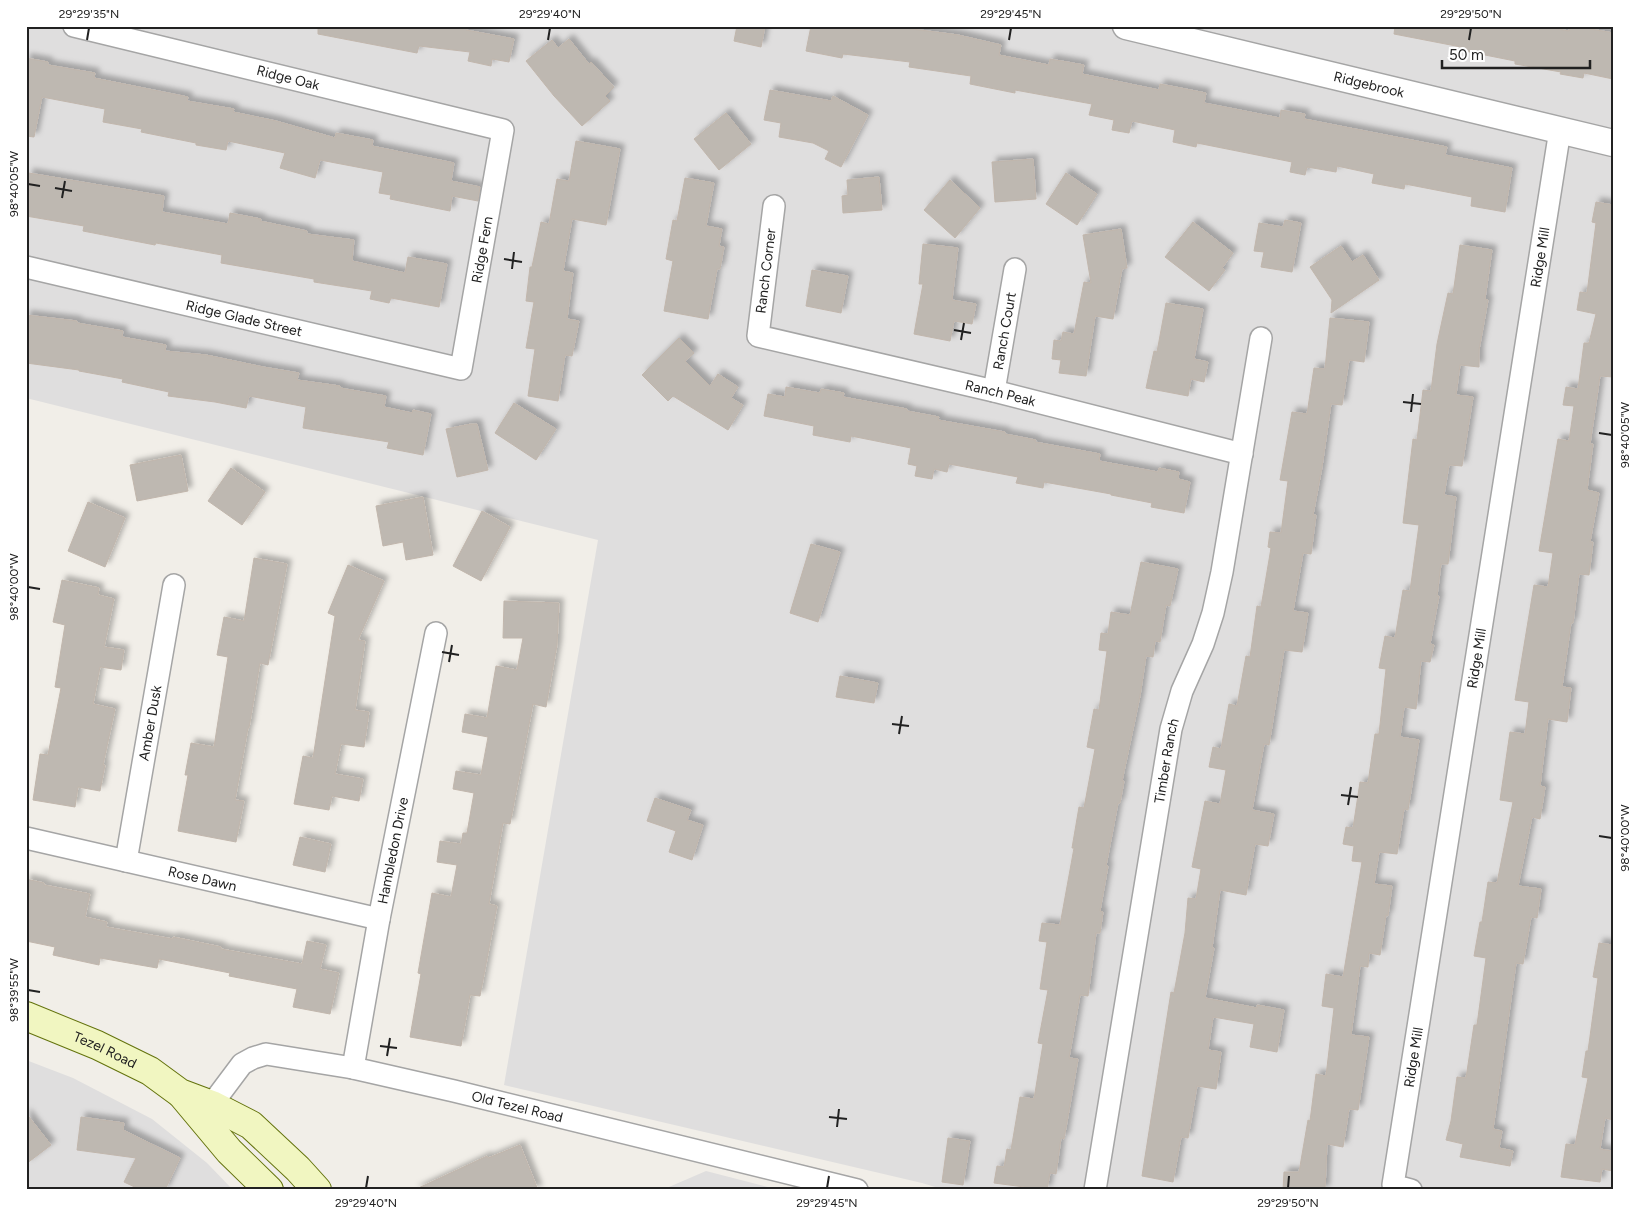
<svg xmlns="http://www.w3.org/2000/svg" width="1639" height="1216" font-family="Figtree,sans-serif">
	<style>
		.residential { fill: #dfdede }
		.building { fill: #beb8b1; stroke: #c1b6ac; filter: url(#shadow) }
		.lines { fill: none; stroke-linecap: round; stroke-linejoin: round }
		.minor-casing { stroke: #a5a5a5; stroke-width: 24 }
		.tertiary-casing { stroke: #a5a5a5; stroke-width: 29 }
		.secondary-casing { stroke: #64730d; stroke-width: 30 }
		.minor { stroke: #fff; stroke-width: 21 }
		.tertiary { stroke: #fff; stroke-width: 26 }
		.secondary { stroke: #f1f6c1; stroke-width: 28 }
		.ticks { fill: none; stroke: #212121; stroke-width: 2 }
		.labels { text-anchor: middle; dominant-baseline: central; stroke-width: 4; stroke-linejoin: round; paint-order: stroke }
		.street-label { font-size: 14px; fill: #212121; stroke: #fff }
		.neatline { fill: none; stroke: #212121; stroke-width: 2 }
		.ticks-label { font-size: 12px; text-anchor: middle; fill: #212121 }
	</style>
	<defs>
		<filter id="shadow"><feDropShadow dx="4.5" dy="-4.5" stdDeviation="2.5" flood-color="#0004"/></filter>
	</defs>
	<rect width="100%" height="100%" fill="#f1eee8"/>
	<g class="residential">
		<polygon points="26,26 1613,26 1613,1190 945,1190 922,1183 504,1085 598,540 26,398"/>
		<polygon points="26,1060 73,1078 152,1119 207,1163 233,1190 26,1190"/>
		<polygon points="706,1171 779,1190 662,1190"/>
	</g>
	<g class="building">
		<polygon points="318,26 466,26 466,30 514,39 509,62 492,59 491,66 468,61 470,52 419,46 417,53 318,34"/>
		<polygon points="737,26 765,26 761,47 734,41"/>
		<polygon points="811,26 841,26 859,30 860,26 890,26 958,35 1001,45 999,55 1049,65 1050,59 1084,65 1082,74 1159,90 1160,84 1206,93 1204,103 1280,118 1281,110 1305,114 1304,119 1447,147 1445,155 1512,168 1505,212 1471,206 1472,197 1405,184 1404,189 1372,183 1374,174 1337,166 1336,172 1307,167 1305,175 1290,172 1292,162 1197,143 1196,147 1173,142 1175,130 1132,121 1129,133 1112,130 1114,120 1089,115 1092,104 1015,90 1015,93 970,84 971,76 909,67 910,62 843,54 842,58 806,51"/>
		<polygon points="1395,26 1543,26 1569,31 1570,26 1575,26 1613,33 1613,79 1584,73 1583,78 1560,74 1561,72 1515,64 1515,61 1460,50 1461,47 1394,34"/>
		<polygon points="569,39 589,64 591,62 614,87 605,96 610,101 582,126 554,96 526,61 552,40 558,48"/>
		<polygon points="26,58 48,62 48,65 95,73 94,78 188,97 187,101 234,109 233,112 276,121 335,138 336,133 373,140 372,146 454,163 451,181 480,187 478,201 452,196 450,211 390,199 391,195 379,193 383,172 320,160 315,178 280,168 285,153 228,141 226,150 196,145 196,143 141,132 142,129 103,122 105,109 42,97 34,137 26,136"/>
		<polygon points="770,90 831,101 833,96 868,115 841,167 825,159 829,151 813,143 779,137 781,123 764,120"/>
		<polygon points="726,113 751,144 719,170 694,139"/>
		<polygon points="576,141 620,149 606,225 572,219 563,271 573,273 567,319 579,321 572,356 565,355 558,401 528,396 535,349 526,348 534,302 526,301 530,267 532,267 541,222 549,224 557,179 569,181"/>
		<polygon points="1033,159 1036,199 995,202 992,162"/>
		<polygon points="29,173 164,196 162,212 228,224 230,213 261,219 260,221 307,231 307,234 354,240 352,261 405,273 408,257 447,264 439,307 391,298 389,303 370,299 372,291 314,282 314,279 221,263 222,255 156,243 155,245 83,231 84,226 26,216 26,188"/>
		<polygon points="1066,173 1097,194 1077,225 1046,204"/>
		<polygon points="879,177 882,210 843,213 842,196 848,195 847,180"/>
		<polygon points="685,178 714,183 706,226 722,229 719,246 724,247 720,269 717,269 708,319 664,311 673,261 666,259 673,220 677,221"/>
		<polygon points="950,180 980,208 955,238 924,210"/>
		<polygon points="1596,202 1613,205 1613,377 1600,376 1590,444 1593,444 1587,490 1599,493 1590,542 1593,542 1589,575 1579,574 1573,623 1571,623 1562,687 1571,688 1567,722 1548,719 1540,786 1545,787 1540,819 1532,817 1518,886 1541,889 1537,918 1531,917 1523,964 1516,963 1493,1129 1502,1131 1499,1148 1513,1151 1510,1166 1460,1157 1463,1144 1446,1140 1451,1121 1457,1077 1466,1078 1474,1025 1477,1025 1486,958 1474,956 1480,922 1482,922 1488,882 1497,883 1513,802 1500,800 1510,732 1525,734 1529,702 1515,700 1534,585 1548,587 1553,553 1539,551 1558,439 1569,441 1574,406 1563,405 1566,387 1578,389 1584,343 1589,343 1596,314 1577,310 1580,292 1587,293 1596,223 1592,222"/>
		<polygon points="1285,220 1301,223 1292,272 1261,267 1264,252 1254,251 1259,223 1283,227"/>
		<polygon points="1193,222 1233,253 1222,268 1225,270 1209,291 1165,257"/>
		<polygon points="1121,229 1127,268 1122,269 1113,319 1095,316 1086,376 1059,373 1061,360 1052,359 1054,340 1061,341 1063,332 1074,334 1084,282 1091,283 1083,235"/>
		<polygon points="923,244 958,248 952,300 976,304 972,324 954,321 950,341 914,334 923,284 919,284"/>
		<polygon points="1460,245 1492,250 1485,299 1488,300 1479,350 1479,367 1460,365 1456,395 1473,397 1462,466 1449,465 1444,495 1456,497 1448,564 1441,564 1437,596 1439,596 1430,644 1434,645 1430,662 1421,661 1416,709 1404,707 1400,737 1419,740 1408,810 1404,809 1397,854 1379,852 1374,884 1392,886 1388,916 1386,915 1380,955 1369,953 1368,967 1360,966 1351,1035 1369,1037 1358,1110 1349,1109 1343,1147 1327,1144 1325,1190 1283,1190 1284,1172 1299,1172 1308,1120 1310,1121 1316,1074 1326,1076 1334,1008 1322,1006 1326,974 1343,977 1362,862 1352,861 1354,846 1343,844 1346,827 1353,828 1360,782 1368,783 1375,734 1379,734 1386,669 1379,668 1385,636 1395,638 1403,590 1410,591 1419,525 1403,523 1413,439 1417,440 1423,390 1431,391 1437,344 1448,293 1453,294"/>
		<polygon points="1341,246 1352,262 1363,255 1379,280 1331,313 1332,300 1310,267"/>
		<polygon points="812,270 848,276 841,313 806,306"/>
		<polygon points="1166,303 1203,309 1194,359 1208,362 1204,382 1191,379 1188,396 1146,388 1154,351 1157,352"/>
		<polygon points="26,315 77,321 77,323 123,331 122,337 166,345 165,351 206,355 263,367 299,373 297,380 340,386 340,388 386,396 384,407 412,413 413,410 431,414 423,455 387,448 389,442 303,428 306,407 249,396 246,408 215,402 168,396 169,392 122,382 123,379 79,371 79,370 26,363"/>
		<polygon points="1330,318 1369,322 1364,362 1349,360 1342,405 1331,404 1322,467 1313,515 1316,515 1311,554 1303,553 1293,611 1308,613 1302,652 1284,650 1269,745 1264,744 1252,810 1274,814 1268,846 1255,844 1246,895 1220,890 1212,948 1214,948 1205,998 1257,1008 1257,1005 1284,1010 1277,1052 1250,1047 1254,1024 1213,1017 1208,1050 1221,1052 1216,1089 1197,1086 1188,1138 1181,1137 1173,1182 1142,1176 1171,992 1174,993 1185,933 1188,898 1196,899 1201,869 1192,867 1205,801 1220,804 1226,770 1209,767 1213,747 1221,749 1229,704 1237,706 1246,656 1250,657 1257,606 1261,607 1271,548 1268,547 1270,532 1281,533 1288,481 1280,480 1292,412 1307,414 1314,368 1325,369"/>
		<polygon points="679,338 694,353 685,361 710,386 718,374 738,387 731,398 743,405 728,430 673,396 668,401 642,375"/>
		<polygon points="786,387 820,393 821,389 844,393 843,397 907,409 907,411 939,417 938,420 1005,432 1005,434 1036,440 1035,442 1100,454 1099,461 1158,472 1159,468 1179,472 1178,479 1190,482 1184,513 1151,507 1152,503 1111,495 1111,494 1044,482 1043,488 1016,483 1018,477 949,464 947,472 934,469 932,479 915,476 917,466 908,464 911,448 851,436 850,442 813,435 814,426 764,416 768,394 785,397"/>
		<polygon points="514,403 556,429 536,460 495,433"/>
		<polygon points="471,424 477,424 488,470 457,477 446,429"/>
		<polygon points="181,455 188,491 137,501 130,465"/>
		<polygon points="231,468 265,492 242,525 208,501"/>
		<polygon points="423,497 433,555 406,560 403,542 383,546 376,506"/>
		<polygon points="88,502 125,518 105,567 68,551"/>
		<polygon points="482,511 510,527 481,581 453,566"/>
		<polygon points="811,544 840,552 818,622 790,613"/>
		<polygon points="254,558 287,564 268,665 260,663 249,728 248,728 235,800 244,801 236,842 178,831 188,775 185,775 191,743 214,747 228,657 217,655 224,617 244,621"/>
		<polygon points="1141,562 1178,569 1170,606 1166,605 1160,642 1155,641 1153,657 1146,656 1140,696 1122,781 1124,781 1120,803 1118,803 1106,866 1108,866 1100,911 1103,912 1100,933 1096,933 1088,996 1080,995 1069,1058 1078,1059 1064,1139 1061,1138 1056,1174 1050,1173 1047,1190 994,1183 997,1166 1004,1167 1007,1149 1011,1150 1020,1097 1034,1099 1043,1044 1038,1043 1048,990 1040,989 1047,942 1039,941 1042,923 1060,925 1074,848 1072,848 1079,807 1084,808 1095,749 1087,747 1094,709 1099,710 1107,651 1099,650 1101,633 1108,634 1111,612 1130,615"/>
		<polygon points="348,565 384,581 358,640 365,641 355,710 369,712 364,747 341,744 335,774 363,779 359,801 332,796 329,810 294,804 303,756 313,758 335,616 328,613"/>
		<polygon points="62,580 99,588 98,595 114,599 104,647 124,650 121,670 100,667 93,704 115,709 103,765 105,765 100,791 78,787 75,807 33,800 40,754 48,755 61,688 55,687 65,625 53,622"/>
		<polygon points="504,601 559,603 557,645 546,707 533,704 510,824 503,823 489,904 497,906 480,996 470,995 461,1046 410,1037 421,974 418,973 432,893 451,897 457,865 437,862 440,841 461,844 463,833 467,833 474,793 453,789 456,771 481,775 488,737 462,732 465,714 487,718 496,666 517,670 523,638 503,638"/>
		<polygon points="840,676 878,683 874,703 836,697"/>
		<polygon points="655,798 691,810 687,820 703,825 692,860 669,852 676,831 647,821"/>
		<polygon points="300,837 331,844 325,872 293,865"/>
		<polygon points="26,879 44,883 44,885 90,894 85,917 107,922 106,927 173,939 173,937 221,947 221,949 302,964 307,941 326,945 320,969 339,973 330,1014 293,1007 297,989 229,976 230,973 159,959 157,968 100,958 99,965 53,955 55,947 26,941"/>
		<polygon points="1599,943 1613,945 1613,1120 1605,1118 1600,1149 1613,1151 1613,1171 1602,1169 1600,1182 1561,1177 1566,1144 1575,1145 1588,1078 1582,1077 1586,1051 1588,1051 1598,978 1593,977"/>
		<polygon points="26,1113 51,1145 26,1164"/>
		<polygon points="81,1117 124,1123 123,1130 180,1158 165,1190 141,1190 124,1182 136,1158 77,1150"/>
		<polygon points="948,1138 970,1141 963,1185 942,1182"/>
		<polygon points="520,1145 538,1190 414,1190 487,1156 488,1158"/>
	</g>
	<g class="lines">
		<defs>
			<g id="minor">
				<path id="s1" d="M774 206 758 336 994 391 1242 454"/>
				<path id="s2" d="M26 267 461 369 503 130 74 26"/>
				<path id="s3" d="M994 391 1015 269"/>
				<path id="s4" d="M26 838 379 919"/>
				<path id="s5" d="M126 861 174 585"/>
				<path id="s6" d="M353 1068 379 919 436 633"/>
				<path id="s7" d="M203 1116 242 1064 253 1058 266 1054 353 1068 454 1091 857 1190"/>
				<path id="s8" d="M1095 1190 1171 729 1182 691 1203 644 1213 613 1222 572 1261 338"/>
				<path id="s9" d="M1411 1190 1393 1185 1560 130"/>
			</g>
			<g id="tertiary">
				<path id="s10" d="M1126 26 1613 143"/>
			</g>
			<g id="secondary">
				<path id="s11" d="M26 1016 97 1045 150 1071 180 1093 212 1105 251 1125 298 1169 317 1190"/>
				<polyline points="183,1096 229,1151 269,1190"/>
			</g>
		</defs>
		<use href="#minor" class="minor-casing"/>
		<use href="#tertiary" class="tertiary-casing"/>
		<use href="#secondary" class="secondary-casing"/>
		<use href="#minor" class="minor"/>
		<use href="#tertiary" class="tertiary"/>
		<use href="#secondary" class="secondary"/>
	</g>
	<path class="ticks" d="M87 40 89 28M548 40 550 28M1009 40 1011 28M1469 40 1471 28M28 184 40 186M55 188 72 191M62 198 65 181M504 259 522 262M512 269 514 252M954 330 971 333M961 340 964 323M1403 402 1421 404M1411 412 1413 394M1599 433 1612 435M28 587 40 589M442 652 459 655M449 662 452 645M892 724 909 726M899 734 902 716M1341 795 1358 797M1348 805 1351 787M1599 836 1612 838M28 990 40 992M380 1046 397 1048M387 1056 390 1038M829 1117 847 1119M837 1127 839 1109M366 1188 368 1176M827 1188 829 1176M1288 1188 1289 1176"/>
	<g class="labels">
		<g class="street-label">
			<text transform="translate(288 78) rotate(14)">Ridge Oak</text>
			<text stroke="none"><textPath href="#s10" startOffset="250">Ridgebrook</textPath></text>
			<text stroke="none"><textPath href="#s2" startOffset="568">Ridge Fern</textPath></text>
			<text stroke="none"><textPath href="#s9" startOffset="958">Ridge Mill</textPath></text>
			<text transform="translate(766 271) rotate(-83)">Ranch Corner</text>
			<text stroke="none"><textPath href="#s2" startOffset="224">Ridge Glade Street</textPath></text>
			<text stroke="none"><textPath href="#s3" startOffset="61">Ranch Court</textPath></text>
			<text stroke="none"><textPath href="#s1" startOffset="380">Ranch Peak</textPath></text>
			<text stroke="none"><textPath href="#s9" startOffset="552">Ridge Mill</textPath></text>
			<text stroke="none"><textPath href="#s5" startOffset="140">Amber Dusk</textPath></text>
			<text stroke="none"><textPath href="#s8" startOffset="435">Timber Ranch</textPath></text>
			<text stroke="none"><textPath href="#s6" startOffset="221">Hambledon Drive</textPath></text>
			<text stroke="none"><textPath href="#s4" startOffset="181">Rose Dawn</textPath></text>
			<text stroke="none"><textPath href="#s11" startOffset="86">Tezel Road</textPath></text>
			<text stroke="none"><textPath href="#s9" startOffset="148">Ridge Mill</textPath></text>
			<text stroke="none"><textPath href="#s7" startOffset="348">Old Tezel Road</textPath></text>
		</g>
	</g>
	<rect width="1639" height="1216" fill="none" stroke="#ffffff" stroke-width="55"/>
	<path d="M1442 60v8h148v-8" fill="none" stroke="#212121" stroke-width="2.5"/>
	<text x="1449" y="60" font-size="15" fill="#212121" stroke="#ffffff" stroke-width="4" paint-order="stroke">50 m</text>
	<rect x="28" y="28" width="1584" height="1160" class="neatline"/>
	<g class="ticks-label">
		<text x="89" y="18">29°29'35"N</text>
		<text x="550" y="18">29°29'40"N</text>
		<text x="1011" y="18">29°29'45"N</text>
		<text x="1471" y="18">29°29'50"N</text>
		<text transform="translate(14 184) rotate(-90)" y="4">98°40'05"W</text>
		<text transform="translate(1625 435) rotate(-90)" y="4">98°40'05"W</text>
		<text transform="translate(14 587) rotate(-90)" y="4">98°40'00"W</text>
		<text transform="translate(1625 838) rotate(-90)" y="4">98°40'00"W</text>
		<text transform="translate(14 990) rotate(-90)" y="4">98°39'55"W</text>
		<text x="366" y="1207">29°29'40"N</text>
		<text x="827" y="1207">29°29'45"N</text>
		<text x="1288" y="1207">29°29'50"N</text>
	</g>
</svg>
